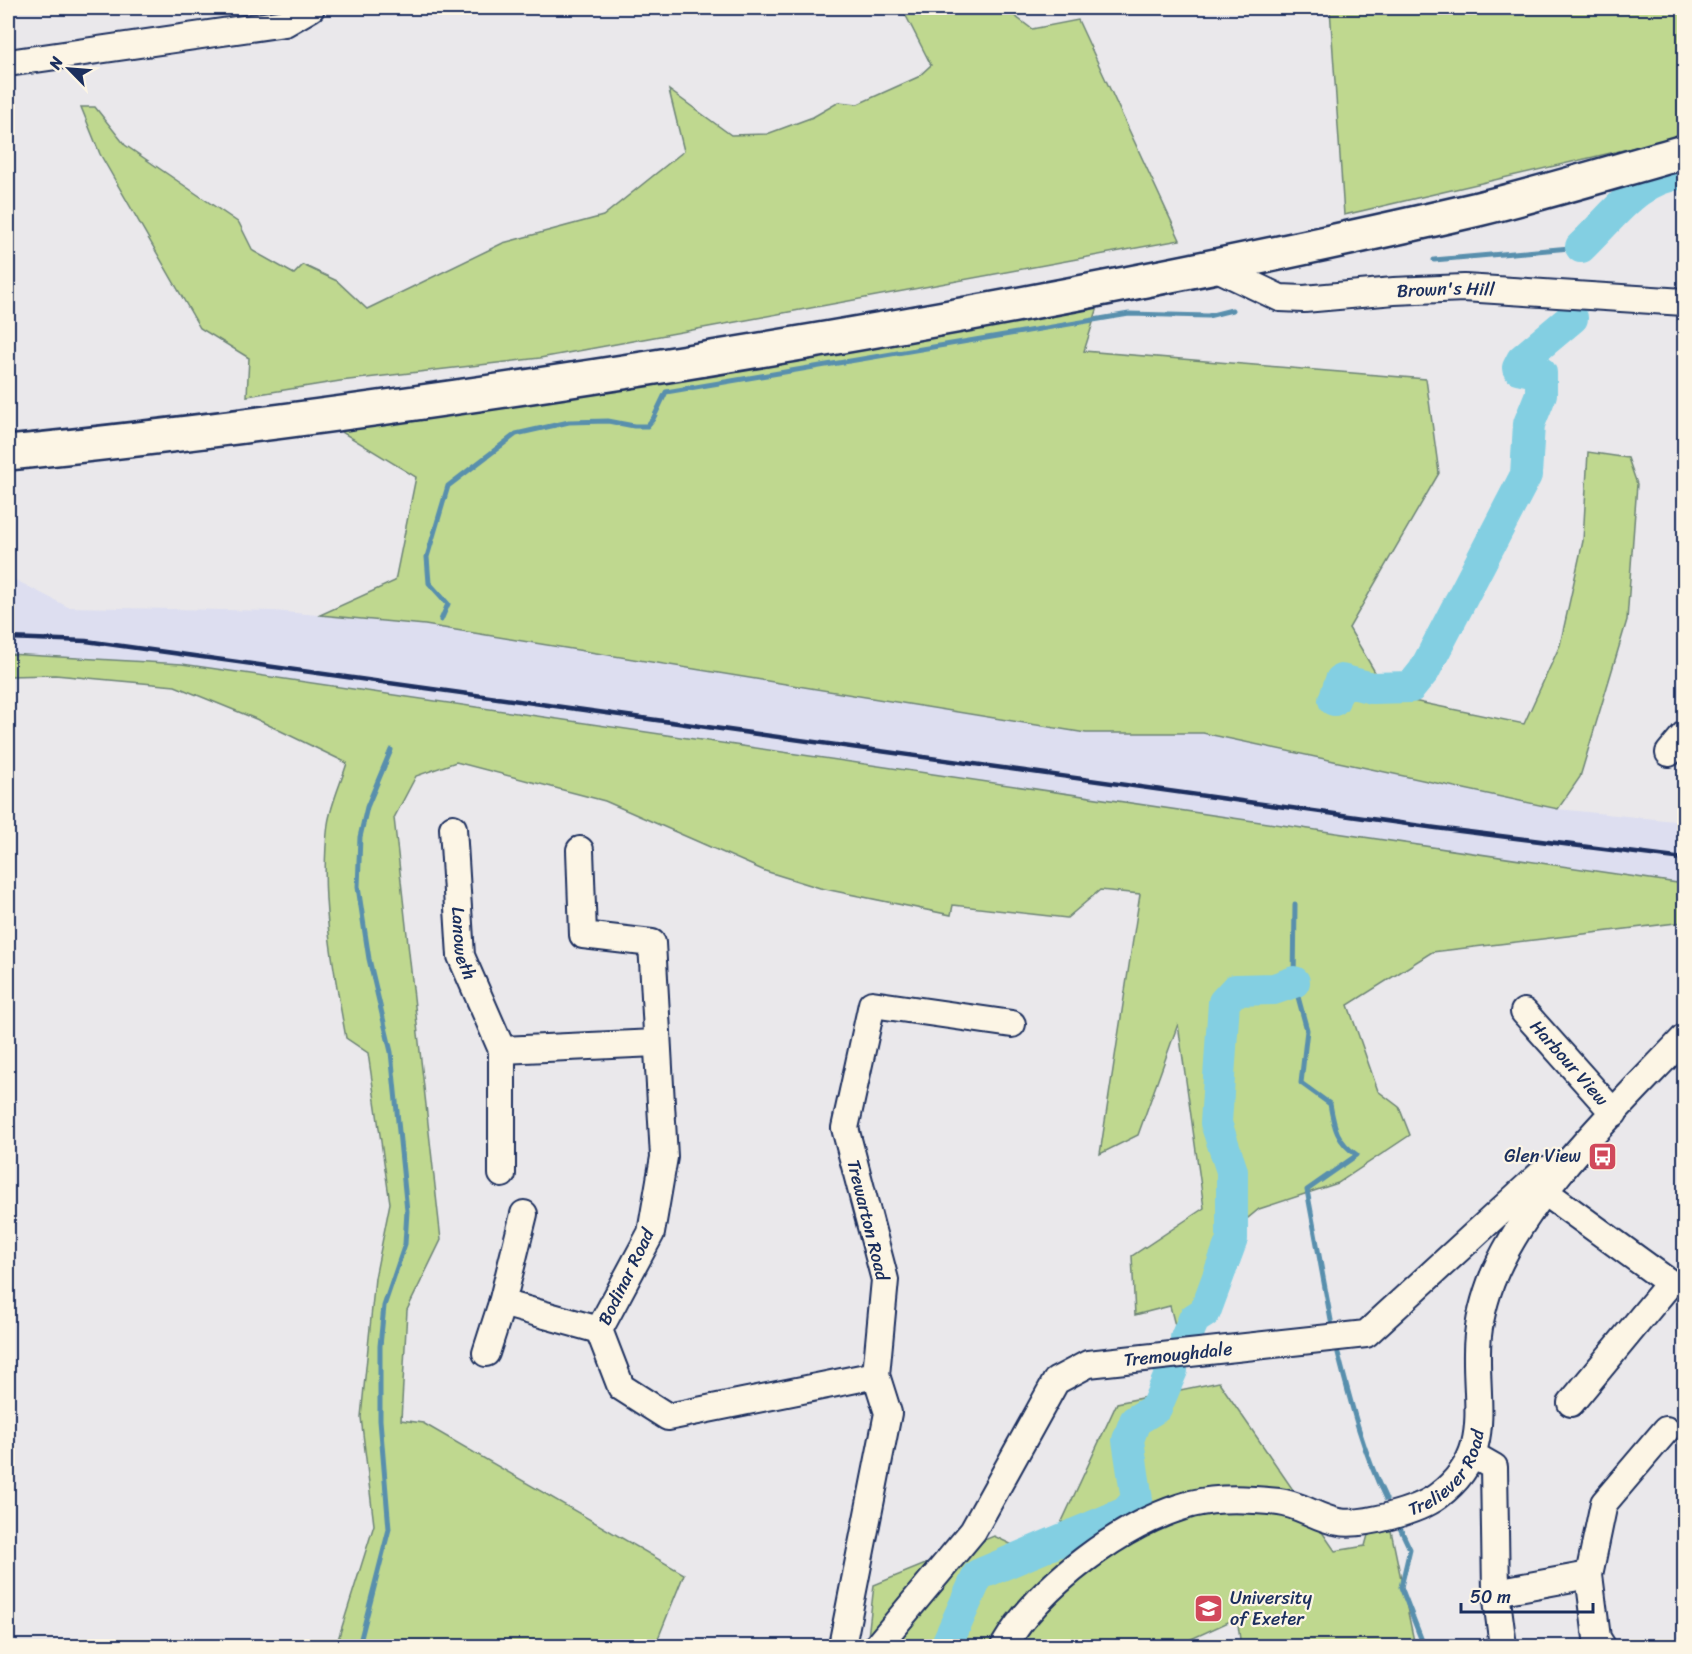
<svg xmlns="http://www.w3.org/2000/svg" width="1692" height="1654" font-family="Sriracha,sans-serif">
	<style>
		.built { fill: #dddef0 }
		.green { fill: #bfd88f; stroke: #6d8476; stroke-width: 1.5 }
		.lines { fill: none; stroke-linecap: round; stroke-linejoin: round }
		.stream { stroke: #598fad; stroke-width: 5 }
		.river { stroke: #83cfe2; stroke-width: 32 }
		.minor-casing { stroke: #1b2f5e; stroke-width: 30 }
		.major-casing { stroke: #1b2f5e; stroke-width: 38 }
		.minor { stroke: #fcf5e5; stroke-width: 26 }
		.major { stroke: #fcf5e5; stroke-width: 33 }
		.rail { stroke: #1b2f5e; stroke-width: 4.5 }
		.labels { text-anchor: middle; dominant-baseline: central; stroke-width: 4.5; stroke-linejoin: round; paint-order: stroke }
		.street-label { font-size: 18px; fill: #1b2f5e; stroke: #fcf5e5 }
		.poi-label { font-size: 18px; fill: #1b2f5e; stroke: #fcf5e5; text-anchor: end }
	</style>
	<rect width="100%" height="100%" fill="#eae8eb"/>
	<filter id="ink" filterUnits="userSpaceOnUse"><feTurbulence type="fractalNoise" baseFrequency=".0167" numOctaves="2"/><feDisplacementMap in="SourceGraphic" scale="12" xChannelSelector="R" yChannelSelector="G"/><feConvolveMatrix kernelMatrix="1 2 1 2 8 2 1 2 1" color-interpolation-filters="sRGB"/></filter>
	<g filter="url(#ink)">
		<polygon class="built" points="8,576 68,607 274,611 425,625 1086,733 1203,733 1558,809 1684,822 1684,922 1556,938 1100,890 1067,918 953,905 951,915 820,888 765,871 605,801 456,762 416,776 256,719 175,686 55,675 8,676"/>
		<g class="green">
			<polygon points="902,8 1004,8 1032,29 1078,20 1180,240 540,358 340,381 247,396 249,358 200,328 100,154 81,107 95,107 125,145 239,223 253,251 294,274 303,265 337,281 367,309 503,243 603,216 684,151 669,90 731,135 767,134 813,117 839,102 858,104 918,77 931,65"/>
			<polygon points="1330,8 1684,8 1684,136 1344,215"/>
			<polygon points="1098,307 1084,351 1426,379 1439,473 1349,628 1389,696 1524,724 1560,645 1583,541 1588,452 1628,458 1637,484 1627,620 1580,777 1558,809 1203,733 1086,733 425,625 320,615 395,581 416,477 340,431"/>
			<path d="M8 654 182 664 1684 884V922L1432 952 1348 1005 1378 1091 1399 1107 1410 1135 1338 1183 1259 1209 1242 1223 1197 1336 1179 1341 1170 1306 1135 1315 1132 1256 1204 1208 1178 1024 1138 1135 1100 1154 1140 894 1100 890 1067 918 953 905 951 915 820 888 765 871 605 801 456 762 416 776 394 818 441 1240 407 1310 401 1420 423 1423 684 1574 655 1646H336L374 1525 361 1417 375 1278 390 1203 368 1053 346 1038C333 967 319 896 328 824 331 804 341 783 347 763L256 719 175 686 55 675 8 676Z"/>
			<polygon points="1219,1382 1335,1551 1365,1546 1368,1535 1390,1526 1415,1646 1241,1646 1237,1618 1176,1646 867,1646 874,1585 994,1536 1044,1560 1117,1403"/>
		</g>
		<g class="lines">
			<g class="stream">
				<polyline points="1434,260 1581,247"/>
				<polyline points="441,620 448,604 429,583 427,557 448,486 516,434 569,422 608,421 634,426 647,426 653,419 666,392 1129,314 1208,316 1232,310"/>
				<path d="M1295 904 1294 982 1307 1030 1301 1083 1330 1104C1334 1127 1337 1142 1357 1155L1307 1190 1332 1326"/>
				<path d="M1338 1353C1351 1404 1363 1452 1386 1499"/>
				<polyline points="1400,1528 1410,1549 1401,1587 1424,1646"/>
				<polyline points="359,1646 389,1529 380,1420 380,1346 384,1306 405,1244 407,1211 391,1052 369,959 358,887 360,837 367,807 391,750"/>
			</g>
			<g class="river">
				<path d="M1581 247C1614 216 1636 178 1684 173"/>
				<polyline points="1334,700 1341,680 1372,688 1411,687 1424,671 1526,475 1529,424 1541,394 1541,373 1518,368 1522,360 1572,318"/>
				<polyline points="1186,1338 1194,1319 1205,1312 1232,1239 1232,1171 1216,1123 1224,1002 1235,990 1274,989 1294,982"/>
				<polyline points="946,1646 978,1575 1125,1513 1137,1500 1128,1440 1135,1421 1156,1408 1172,1370"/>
			</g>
			<defs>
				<g id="minor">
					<polyline points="8,63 285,23 311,8"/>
					<path id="s1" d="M1215 267 1280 298 1304 299 1394 291 1464 288 1684 302"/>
					<polyline points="1669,753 1684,735"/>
					<path id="s2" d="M453 828 461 956 502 1050 656 1043"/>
					<polyline points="580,850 583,935 652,943 664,1157 651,1233 599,1330 621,1387 668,1417 876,1375"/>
					<path id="s3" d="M1524 1012 1614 1113"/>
					<polyline points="502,1050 502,1174"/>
					<polyline points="1545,1192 1670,1283 1571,1403"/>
					<polyline points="524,1214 502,1303 599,1330"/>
					<polyline points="486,1353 502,1303"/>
					<polyline points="1473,1455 1494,1467 1496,1592 1503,1646"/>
					<polyline points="1496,1592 1589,1575"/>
					<polyline points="842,1646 888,1413 876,1375 885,1280 845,1128 872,1004 1012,1024"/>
					<path id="s4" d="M877 1646 973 1531 1056 1381 1088 1364 1366 1334 1545 1170H1554"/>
					<path id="s5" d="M1004 1646C1040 1585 1122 1523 1191 1504 1220 1497 1250 1499 1279 1502 1300 1504 1318 1519 1339 1522 1363 1526 1418 1511 1438 1496 1492 1455 1476 1412 1477 1353 1477 1330 1483 1304 1491 1282 1525 1195 1620 1106 1684 1038"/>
					<polyline points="1602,1646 1597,1638 1589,1575 1604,1503 1666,1430"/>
				</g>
				<path id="major" d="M8 453C236 430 461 398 687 362 952 319 1216 270 1478 209 1547 192 1616 171 1684 152"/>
			</defs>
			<use href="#minor" class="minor-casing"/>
			<use href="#major" class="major-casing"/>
			<use href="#minor" class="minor"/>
			<use href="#major" class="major"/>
			<polyline class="rail" points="8,638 86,641 1436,828 1684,859"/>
		</g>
	</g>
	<defs>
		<symbol id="bus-square" viewBox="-11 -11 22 22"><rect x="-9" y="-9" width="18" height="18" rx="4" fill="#d1495b" stroke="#fcf5e5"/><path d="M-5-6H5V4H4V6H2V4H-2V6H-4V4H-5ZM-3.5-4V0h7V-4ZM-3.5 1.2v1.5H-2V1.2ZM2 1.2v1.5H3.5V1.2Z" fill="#fff"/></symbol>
		<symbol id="university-square" viewBox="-11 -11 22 22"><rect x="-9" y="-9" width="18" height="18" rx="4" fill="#d1495b" stroke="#fcf5e5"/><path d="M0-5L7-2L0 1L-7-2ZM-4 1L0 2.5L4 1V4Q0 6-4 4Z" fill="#fff"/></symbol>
	</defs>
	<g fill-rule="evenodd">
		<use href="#bus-square" x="1586" y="1140" width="33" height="33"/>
		<use href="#university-square" x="1192" y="1592" width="33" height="33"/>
	</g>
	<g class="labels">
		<g class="street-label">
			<text stroke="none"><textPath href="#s1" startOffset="238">Brown's Hill</textPath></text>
			<text stroke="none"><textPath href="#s2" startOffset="116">Lanoweth</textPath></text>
			<text stroke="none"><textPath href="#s3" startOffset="68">Harbour View</textPath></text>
			<text transform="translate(868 1220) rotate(76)">Trewarton Road</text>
			<text transform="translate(626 1277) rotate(-64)">Bodinar Road</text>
			<text stroke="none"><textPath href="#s4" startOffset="448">Tremoughdale</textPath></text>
			<text stroke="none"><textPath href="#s5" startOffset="519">Treliever Road</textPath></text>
		</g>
		<g class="poi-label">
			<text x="1581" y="1156">Glen View</text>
			<text x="1230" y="1598" text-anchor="start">University<tspan x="1230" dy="21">of Exeter</tspan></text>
		</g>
	</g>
	<rect width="1692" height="1654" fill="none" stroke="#fcf5e5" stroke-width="30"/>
	<rect x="15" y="15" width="1662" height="1624" fill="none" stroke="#1b2f5e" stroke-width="2" filter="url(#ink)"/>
	<g transform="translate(69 69) rotate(295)" stroke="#fcf5e5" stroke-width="4.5" paint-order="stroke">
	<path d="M0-4.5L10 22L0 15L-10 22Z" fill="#1b2f5e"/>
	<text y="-9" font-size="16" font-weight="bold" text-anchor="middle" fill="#1b2f5e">N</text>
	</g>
	<path d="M1461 1603v9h132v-9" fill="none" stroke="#1b2f5e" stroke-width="3"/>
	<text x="1470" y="1603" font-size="18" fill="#1b2f5e" stroke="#fcf5e5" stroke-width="4.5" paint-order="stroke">50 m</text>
</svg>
